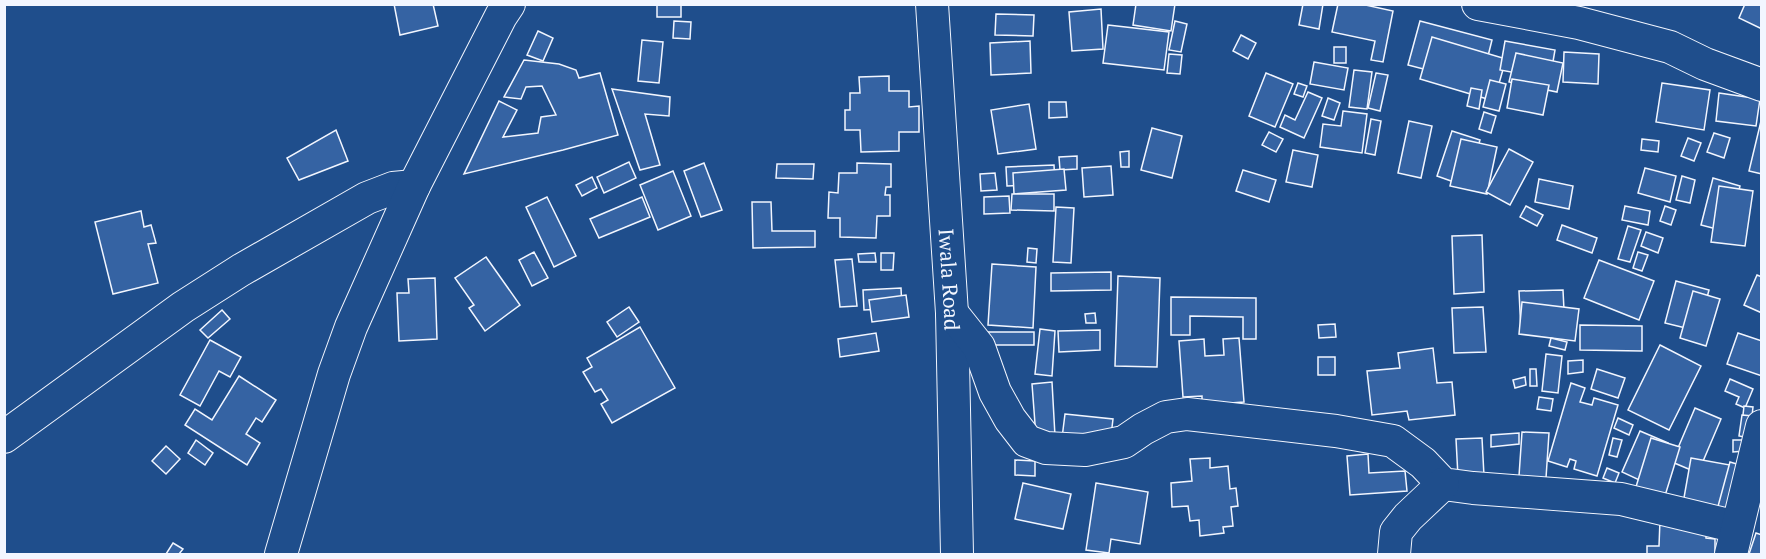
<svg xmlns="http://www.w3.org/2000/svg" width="1766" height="559" font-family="'PT Serif',serif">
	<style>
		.building { fill: #3563a3; stroke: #f2f6ff; stroke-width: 1.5 }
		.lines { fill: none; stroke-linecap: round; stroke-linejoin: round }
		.minor-casing { stroke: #f2f6ff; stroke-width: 34 }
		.minor { stroke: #1f4e8c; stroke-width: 32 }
		.labels { text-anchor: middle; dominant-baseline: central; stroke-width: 4.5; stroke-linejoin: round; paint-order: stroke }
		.street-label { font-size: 21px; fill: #f2f6ff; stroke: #1f4e8c }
	</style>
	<rect width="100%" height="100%" fill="#1f4e8c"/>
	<g class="building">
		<polygon points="394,4 433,4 438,26 400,35"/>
		<rect x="657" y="4" width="24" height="13"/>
		<polygon points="1136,4 1175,4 1171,31 1133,25"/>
		<polygon points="1303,4 1323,4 1319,29 1299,25"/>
		<polygon points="1338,4 1361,4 1393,11 1383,62 1371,60 1375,41 1332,32"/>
		<polygon points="1745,4 1762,4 1762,29 1739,18"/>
		<polygon points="1101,9 1103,49 1072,51 1069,12"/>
		<polygon points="996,14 1034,15 1033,36 995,35"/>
		<polygon points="674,21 691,22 690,39 673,38"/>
		<polygon points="1175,21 1187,24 1181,52 1169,50"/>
		<polygon points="1420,21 1492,40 1481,84 1408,65"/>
		<polygon points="1108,25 1169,32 1164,70 1103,63"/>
		<polygon points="538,31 553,38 543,61 527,55"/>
		<polygon points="1241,35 1256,43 1248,59 1233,51"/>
		<polygon points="1432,37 1506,59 1494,101 1420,79"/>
		<polygon points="642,40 663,42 659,83 638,81"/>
		<polygon points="1030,41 1031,73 991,75 990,43"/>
		<polygon points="1505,41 1555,50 1550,79 1500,70"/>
		<rect x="1334" y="47" width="12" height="16"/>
		<polygon points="1564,52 1599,54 1598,84 1563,82"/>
		<polygon points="1516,53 1563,63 1557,92 1509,82"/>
		<polygon points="1169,54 1182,55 1180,74 1167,73"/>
		<polygon points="524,60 559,64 576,70 579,78 600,73 618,135 563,150 464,174 499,101 517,110 503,137 538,133 541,117 556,115 542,86 526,87 521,99 504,97"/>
		<polygon points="1314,62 1348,68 1344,90 1310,84"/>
		<polygon points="1354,70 1372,72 1367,109 1349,107"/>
		<polygon points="1266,73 1293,84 1275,127 1249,116"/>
		<polygon points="1376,73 1388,75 1380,111 1368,108"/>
		<polygon points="889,76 889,91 909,91 909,107 919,106 919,132 899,132 899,151 861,152 860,130 845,130 845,110 850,110 850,93 860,93 859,77"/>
		<polygon points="1512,79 1549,85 1543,115 1507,108"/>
		<polygon points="1490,80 1506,84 1499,111 1483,107"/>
		<polygon points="1298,83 1307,86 1303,97 1294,94"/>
		<polygon points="1662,83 1710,90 1704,130 1656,122"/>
		<polygon points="1471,88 1482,90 1479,109 1467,106"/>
		<polygon points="612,89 670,97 669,116 645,114 660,165 640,170"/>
		<polygon points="1308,92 1322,98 1304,138 1280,127 1285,115 1295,120"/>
		<polygon points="1719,93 1760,99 1756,126 1716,121"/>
		<polygon points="1328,98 1340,103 1334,120 1322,116"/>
		<polygon points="1049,102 1066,102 1067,117 1049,118"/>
		<polygon points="1029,104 1036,149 998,154 991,110"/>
		<polygon points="1343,111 1367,114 1362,153 1320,147 1323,124 1341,126"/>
		<polygon points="1484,112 1496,116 1491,133 1479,129"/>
		<polygon points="1371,119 1381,121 1375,155 1365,153"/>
		<polygon points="1409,121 1432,126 1421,178 1398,173"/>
		<polygon points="1761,121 1762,121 1762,174 1749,171"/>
		<polygon points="1152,128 1182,136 1172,178 1141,170"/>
		<polygon points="336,130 348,161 299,180 287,158"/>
		<polygon points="1452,131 1480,140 1465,186 1437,176"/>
		<polygon points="1269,132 1283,139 1276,152 1262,145"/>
		<polygon points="1714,133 1730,138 1724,158 1707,152"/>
		<polygon points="1688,138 1701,143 1694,161 1681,156"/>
		<polygon points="1461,139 1497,147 1487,194 1450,186"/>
		<polygon points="1642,139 1659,141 1658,152 1641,150"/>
		<polygon points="1509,149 1533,162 1510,205 1486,192"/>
		<polygon points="1293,150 1318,155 1312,187 1286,182"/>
		<polygon points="1129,151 1129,167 1121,167 1120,152"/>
		<polygon points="1077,156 1077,169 1060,170 1059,157"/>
		<polygon points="629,162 636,178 604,193 597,177"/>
		<polygon points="704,163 722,210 701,217 684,171"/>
		<polygon points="857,163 891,164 891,187 886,187 885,195 890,195 890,216 877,216 876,238 840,237 840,218 828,218 829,192 838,193 839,173 857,173"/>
		<polygon points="777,164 814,164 813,179 776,178"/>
		<polygon points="1054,165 1055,184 1007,186 1006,167"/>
		<polygon points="1111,166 1113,195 1084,197 1082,168"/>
		<polygon points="1645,168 1676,176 1670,202 1638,193"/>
		<polygon points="1064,169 1066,190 1014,194 1013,173"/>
		<polygon points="1243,170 1276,180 1269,202 1236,191"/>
		<polygon points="673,171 691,216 658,230 640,185"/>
		<polygon points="995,173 997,190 981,191 980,174"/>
		<polygon points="1682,176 1695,180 1690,203 1676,200"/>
		<polygon points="592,177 597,188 582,196 576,185"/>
		<polygon points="1713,178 1740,186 1728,232 1701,225"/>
		<polygon points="1539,179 1573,186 1569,209 1535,202"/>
		<polygon points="1719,186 1753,191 1745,246 1711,242"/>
		<polygon points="1012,194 1054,194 1054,211 1011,210"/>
		<polygon points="1009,196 1010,213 984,214 984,197"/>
		<polygon points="547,197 576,256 554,267 526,207"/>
		<polygon points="642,197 650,217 599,238 590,219"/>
		<polygon points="752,202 771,202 772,231 815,231 815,247 753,248"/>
		<polygon points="1526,206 1543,215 1537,226 1520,217"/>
		<polygon points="1625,206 1650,211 1648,225 1622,220"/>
		<polygon points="1665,206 1676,210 1671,225 1660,221"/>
		<polygon points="1056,207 1074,208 1071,263 1053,262"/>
		<polygon points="141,211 144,227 151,225 156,243 148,244 158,283 113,294 95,222"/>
		<polygon points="1562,225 1597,238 1592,253 1557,240"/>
		<polygon points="1628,226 1641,230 1630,262 1618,259"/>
		<polygon points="1646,232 1663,238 1658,253 1641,246"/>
		<polygon points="1482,235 1484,292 1454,294 1452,236"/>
		<polygon points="1028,248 1037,249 1036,263 1027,262"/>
		<polygon points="534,252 548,278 532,286 519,260"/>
		<polygon points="1638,252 1648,255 1642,271 1633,268"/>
		<polygon points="875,253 876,262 859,262 858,254"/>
		<polygon points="881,253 894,253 893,270 881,270"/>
		<polygon points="486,257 520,305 485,331 469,308 474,305 455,278"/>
		<polygon points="852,259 857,306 840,307 835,260"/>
		<polygon points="1599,260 1654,281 1639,320 1584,298"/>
		<polygon points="992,264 1036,267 1033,328 988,325"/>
		<polygon points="1111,272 1111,290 1051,291 1051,273"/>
		<polygon points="1757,275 1762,277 1762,313 1744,305"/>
		<polygon points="1118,276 1160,278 1157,367 1115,366"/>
		<polygon points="435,278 437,339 399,341 397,293 409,293 408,279"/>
		<polygon points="1676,281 1709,290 1698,331 1665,323"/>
		<polygon points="901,288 902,308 864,310 863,290"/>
		<polygon points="1563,290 1565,330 1521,332 1519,291"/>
		<polygon points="1693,291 1720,299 1706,346 1680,338"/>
		<polygon points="906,295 909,317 872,322 869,300"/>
		<polygon points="1171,297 1256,298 1256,339 1243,339 1243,317 1190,316 1190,335 1171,335"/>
		<polygon points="1522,302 1579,309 1575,341 1519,334"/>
		<polygon points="629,307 639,322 617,337 607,322"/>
		<polygon points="1483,307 1486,352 1454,353 1452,308"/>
		<polygon points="222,310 230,319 208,338 200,330"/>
		<polygon points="1095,313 1096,323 1086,323 1085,314"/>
		<polygon points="1335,324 1336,337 1319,338 1318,325"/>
		<polygon points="1580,325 1642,326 1642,351 1580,350"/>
		<polygon points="640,327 675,388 612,423 601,404 608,400 601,389 595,392 583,372 592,367 587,358"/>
		<polygon points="1040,329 1055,331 1052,376 1035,374"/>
		<polygon points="1100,330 1100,350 1059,352 1058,331"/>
		<rect x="988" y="332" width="46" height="13"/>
		<polygon points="876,333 879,351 840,357 838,339"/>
		<polygon points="1738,333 1762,341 1762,376 1727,364"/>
		<polygon points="1239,338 1244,402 1202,405 1202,396 1183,397 1179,341 1204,339 1205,356 1224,355 1223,339"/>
		<polygon points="1551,338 1567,342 1565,350 1549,346"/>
		<polygon points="210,340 241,357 230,377 219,371 200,406 180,395"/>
		<polygon points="1660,345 1701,366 1669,430 1628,410"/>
		<polygon points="1433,348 1437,383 1452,382 1455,415 1409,420 1407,411 1372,415 1367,371 1400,368 1398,353"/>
		<polygon points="1546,354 1562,356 1558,393 1542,391"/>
		<rect x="1318" y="357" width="17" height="18"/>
		<polygon points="1583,360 1583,372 1568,374 1568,361"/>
		<polygon points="1530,369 1536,369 1537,386 1530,386"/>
		<polygon points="1597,369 1625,378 1618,398 1591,389"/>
		<polygon points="239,376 276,400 262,422 256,418 246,434 260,443 247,465 185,425 195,409 212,420"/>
		<polygon points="1525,377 1526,385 1515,388 1513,380"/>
		<polygon points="1730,379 1753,389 1745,408 1736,404 1739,397 1725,391"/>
		<polygon points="1052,382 1055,436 1036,437 1032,384"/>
		<polygon points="1571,383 1585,388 1580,402 1592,405 1594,398 1618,405 1597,476 1574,469 1576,461 1570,459 1567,467 1548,461"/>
		<polygon points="1539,397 1553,399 1551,411 1537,409"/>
		<polygon points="1744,406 1753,407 1750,434 1741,433"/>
		<polygon points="1695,408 1721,419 1698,473 1672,462"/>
		<polygon points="1065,414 1113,419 1110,444 1062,438"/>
		<polygon points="1742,415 1753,416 1750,438 1739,436"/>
		<polygon points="1618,418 1633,425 1629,435 1614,428"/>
		<polygon points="1640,431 1668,443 1650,485 1622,472"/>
		<polygon points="1522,432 1549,433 1546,478 1519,476"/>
		<polygon points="1519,433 1519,444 1491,447 1491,435"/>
		<polygon points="1482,438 1484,476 1458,477 1456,439"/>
		<polygon points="1613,438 1622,440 1617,457 1609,455"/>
		<polygon points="1651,438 1680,447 1664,499 1635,490"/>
		<polygon points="196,440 213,453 205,465 188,453"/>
		<polygon points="1733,440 1745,440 1745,451 1733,452"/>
		<polygon points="166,446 180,459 166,474 152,461"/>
		<polygon points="1368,454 1369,473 1405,471 1407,491 1350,495 1347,456"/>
		<polygon points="1210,458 1210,468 1228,466 1230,489 1236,488 1238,506 1231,507 1233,526 1223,527 1224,533 1200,536 1199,520 1190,521 1188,506 1172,507 1171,483 1192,481 1190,459"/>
		<polygon points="1691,458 1730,465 1721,515 1682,509"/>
		<polygon points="1015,460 1035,461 1035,476 1015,475"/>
		<polygon points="1730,462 1747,467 1734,514 1717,510"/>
		<polygon points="1607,468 1619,473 1615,483 1603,478"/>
		<polygon points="1023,483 1071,494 1063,529 1015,519"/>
		<polygon points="1096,483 1148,492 1140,544 1111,539 1109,553 1086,550"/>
		<polygon points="1660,520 1706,521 1706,538 1715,539 1715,554 1647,554 1647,546 1659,546"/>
		<polygon points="1756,533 1762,535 1762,554 1749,554"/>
		<polygon points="173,543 183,549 179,554 166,554"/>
	</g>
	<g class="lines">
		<defs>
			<g id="minor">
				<path id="s1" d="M932 4 952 313 957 554"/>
				<polyline points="1478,4 1579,23 1670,47 1705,64 1762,85"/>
				<polyline points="952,313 979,347 995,392 1010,419 1027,441 1046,448 1085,450 1124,442 1143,429 1166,417 1187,414 1336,431 1393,441 1423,463 1443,484 1473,488 1621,499 1737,527"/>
				<polyline points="4,437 183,307 241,270 367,198 393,188 414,186"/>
				<polyline points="281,554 334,374 351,327 414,186 501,16 509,4"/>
				<polyline points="1394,554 1396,532 1408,517 1443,484"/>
				<polyline points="1731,554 1762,426"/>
			</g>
		</defs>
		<use href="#minor" class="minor-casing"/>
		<use href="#minor" class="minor"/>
	</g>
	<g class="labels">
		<g class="street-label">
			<text stroke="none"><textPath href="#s1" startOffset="276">Iwala Road</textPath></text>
		</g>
	</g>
	<rect width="1766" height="559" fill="none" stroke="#f2f6ff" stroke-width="12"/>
</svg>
